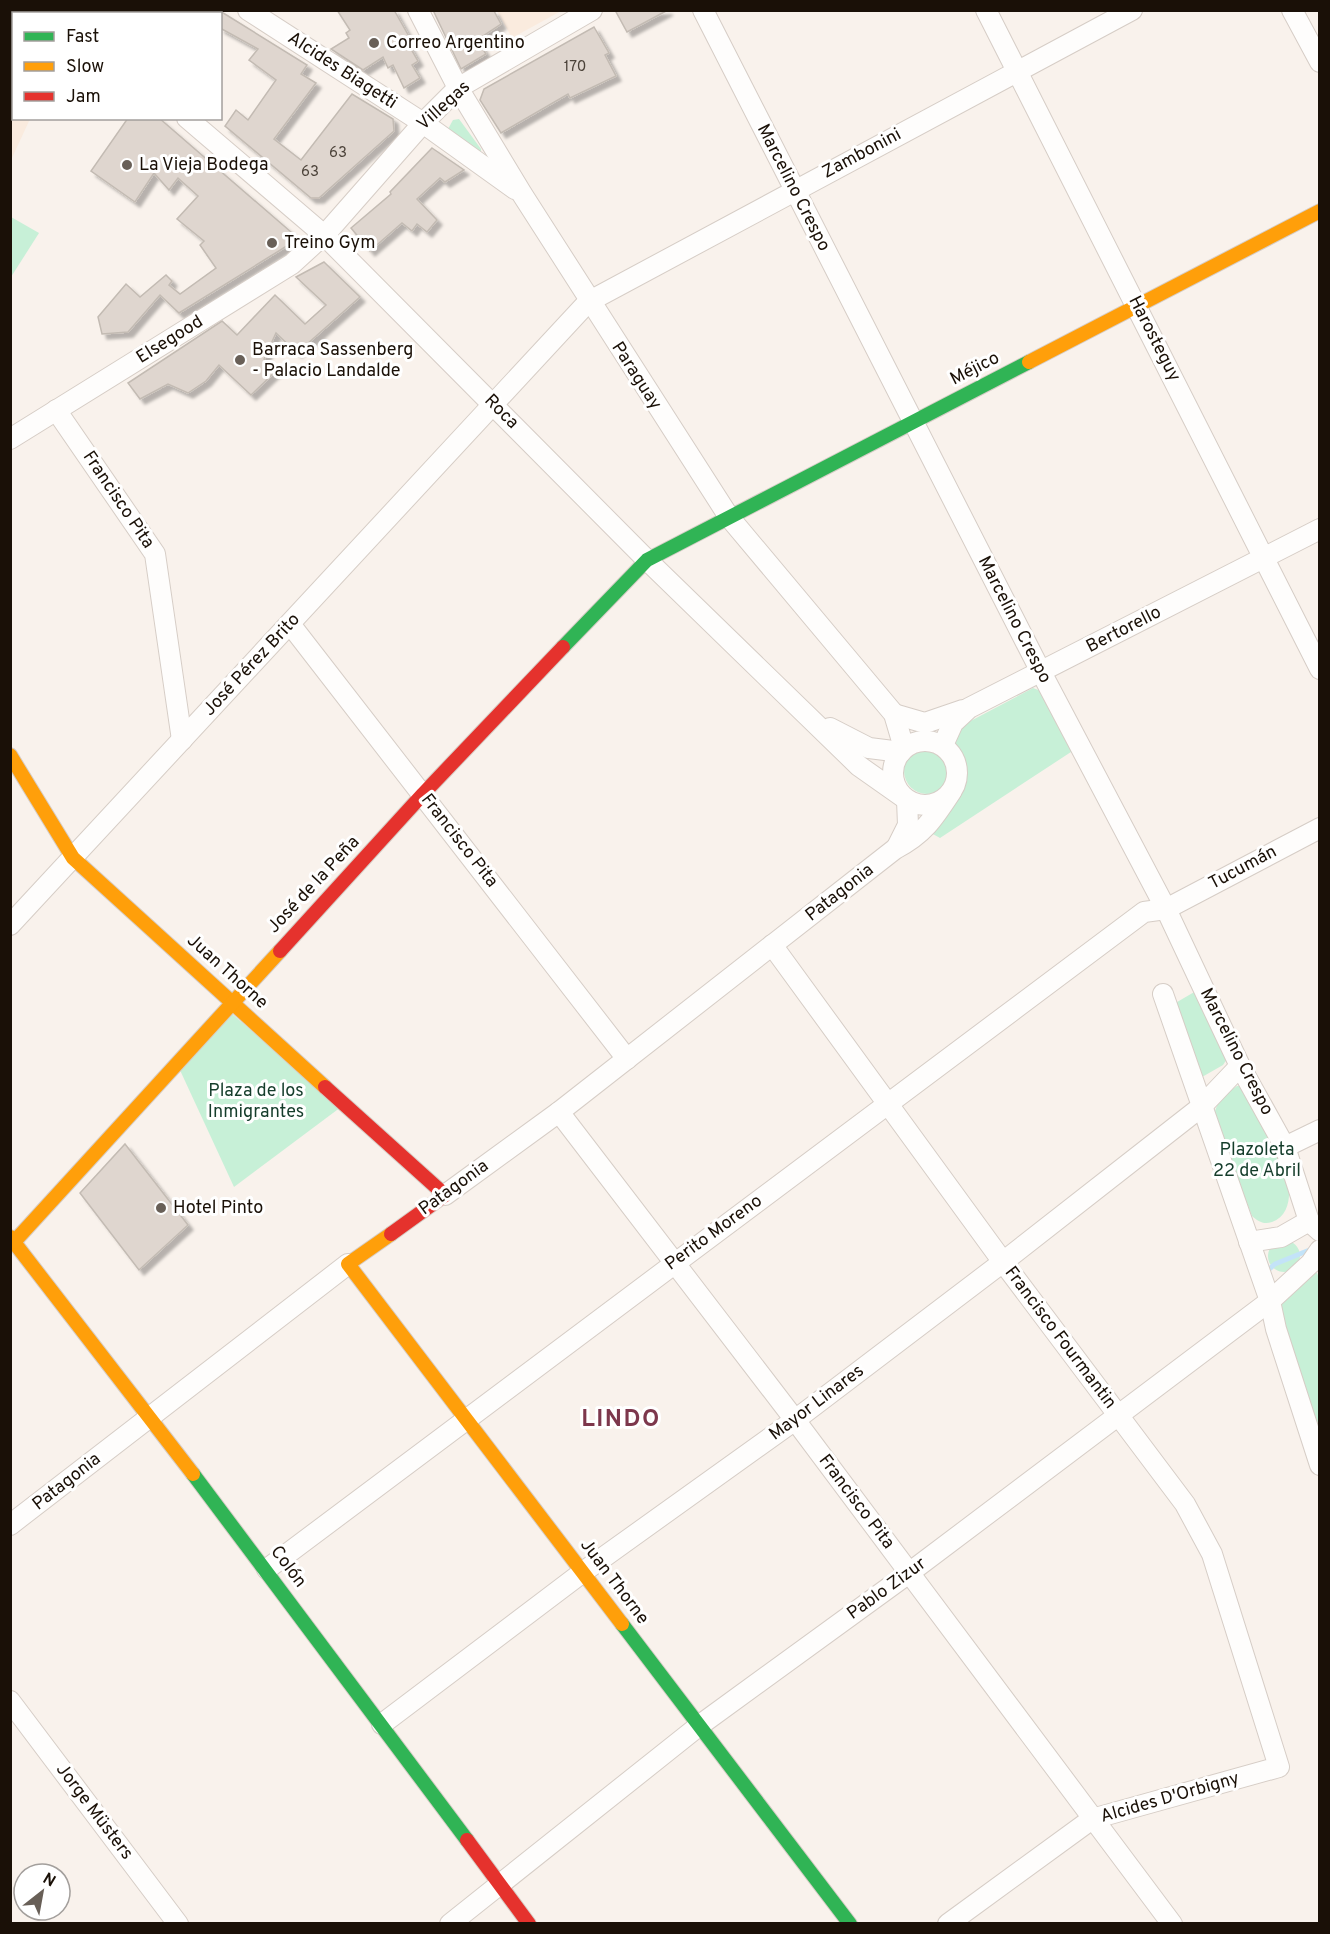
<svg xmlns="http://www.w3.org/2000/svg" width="1330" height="1934" font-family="Overpass,sans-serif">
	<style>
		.built { fill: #faebde }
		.green { fill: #c7f0d7 }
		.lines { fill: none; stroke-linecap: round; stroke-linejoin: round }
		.stream { stroke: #c3e3f8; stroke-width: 5 }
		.building { fill: #dfd6cf; stroke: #c3bbb3; stroke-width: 1.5; filter: url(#shadow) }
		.street-casing { stroke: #d6cdc6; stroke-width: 22 }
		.fast-casing { stroke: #d6cdc6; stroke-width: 16 }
		.slow-casing { stroke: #d6cdc6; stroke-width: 16 }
		.jam-casing { stroke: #d6cdc6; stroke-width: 16 }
		.street { stroke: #fefdfc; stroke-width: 20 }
		.fast { stroke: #30b455; stroke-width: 14 }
		.slow { stroke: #ff9f0a; stroke-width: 14 }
		.jam { stroke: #e5322d; stroke-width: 14 }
		.poi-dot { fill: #685f57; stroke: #fff; stroke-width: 2 }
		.labels { text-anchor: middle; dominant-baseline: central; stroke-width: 6; stroke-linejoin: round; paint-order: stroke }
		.number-label { font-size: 15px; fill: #4b4239 }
		.poi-label { font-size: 18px; fill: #1a1007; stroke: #fff; text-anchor: start }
		.street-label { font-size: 18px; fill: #1a1007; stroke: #fff }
		.park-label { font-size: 18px; fill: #153d2b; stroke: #fff }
		.district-label { font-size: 24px; font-weight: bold; letter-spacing: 1.5px; fill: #7d374c; stroke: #fff }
	</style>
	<defs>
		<filter id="shadow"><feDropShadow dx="5" dy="5" stdDeviation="1.5" flood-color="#0004"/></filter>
	</defs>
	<rect width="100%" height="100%" fill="#f9f2ec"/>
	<g class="built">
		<polygon points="497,11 561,11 512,38"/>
		<polygon points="13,55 14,118 30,119 11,160 10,58"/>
	</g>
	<g class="green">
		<polygon points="11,10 42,11 45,13 14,14 13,55 11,58"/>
		<polygon points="459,119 481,149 481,154 448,129 453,120"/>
		<polygon points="11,217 39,233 11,277"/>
		<path d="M1033 688 1041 691 1074 750 940 838 931 833C947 807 975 777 953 748L963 725Z"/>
		<circle cx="927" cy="771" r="23"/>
		<polygon points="1196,991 1227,1059 1223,1065 1202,1077 1172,1005"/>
		<polygon points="232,1014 341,1107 234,1187 179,1068"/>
		<path d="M1237 1086H1242C1254 1107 1271 1128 1280 1151 1288 1170 1299 1212 1272 1222 1263 1225 1258 1221 1252 1216L1213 1116 1220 1098Z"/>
		<circle cx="1284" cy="1256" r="16"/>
		<polygon points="1312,1273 1317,1273 1320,1281 1319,1427 1279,1312 1280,1301"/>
	</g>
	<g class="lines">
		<polyline class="stream" points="1266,1272 1275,1264 1312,1249"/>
	</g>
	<g class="building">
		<polygon points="337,10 394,10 411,40 407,42 418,61 412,65 420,78 404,88 393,65 388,68 383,57 363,70 331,49 349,38 346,33 350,30"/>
		<polygon points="433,10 494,11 501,24 477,40 486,54 461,69"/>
		<polygon points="615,10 668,10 627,32"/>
		<polygon points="220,11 307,65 301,74 316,83 274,139 301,160 352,94 393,119 394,131 319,198 311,198 225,126 236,110 248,120 276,80 249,60 258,49 220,28"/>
		<polygon points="594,27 609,53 605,55 616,76 570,98 568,94 501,133 480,100 484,89"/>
		<polygon points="128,118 159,118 291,232 290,244 179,313 160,295 128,332 102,334 98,317 126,284 140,297 166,275 172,281 169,285 180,294 216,268 200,245 204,241 177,219 198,196 178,178 169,190 154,173 135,202 91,171"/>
		<polygon points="432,148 464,170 445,182 440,178 417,199 437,220 427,232 417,224 412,231 402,223 370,251 351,228 391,194 390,192"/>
		<polygon points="324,262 360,297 297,353 276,333 264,359 277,370 251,395 219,365 206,381 188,393 168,384 140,399 128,383 222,321 237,335 275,295 305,324 326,305 296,277"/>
		<polygon points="125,1144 188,1225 139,1270 80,1193"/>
	</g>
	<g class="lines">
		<defs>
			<g id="street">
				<polyline points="60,10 63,14"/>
				<polyline points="248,10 423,123 515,189"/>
				<polyline points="418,10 458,88 522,194 729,517 894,714 904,748"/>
				<polyline points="703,10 1041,672 1166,909 1240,1066 1285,1147 1309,1221 1320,1231"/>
				<polyline points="986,10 1320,669"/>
				<polyline points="1292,10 1320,62"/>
				<polyline points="187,118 324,235 647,560 859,766 903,797"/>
				<polyline points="56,410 155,554 182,740"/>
				<polyline points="10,439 292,264 329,230 423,123 458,88 592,10"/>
				<polyline points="290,624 627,1059"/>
				<polyline points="894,714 925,723 963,710"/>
				<polyline points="830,728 869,748 901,752"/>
				<circle cx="925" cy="773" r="32"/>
				<polyline points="943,745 953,723 969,708 1320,529"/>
				<polyline points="897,847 908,825 907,800"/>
				<polyline points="10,925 588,302 1132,10"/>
				<polyline points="772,945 1003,1262 1185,1504 1212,1554 1279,1767 1092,1819 948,1924"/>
				<polyline points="1163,994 1270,1301 1276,1329 1320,1465"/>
				<polyline points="559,1112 795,1420 1172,1924"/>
				<polyline points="1285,1147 1320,1130"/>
				<path d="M445 1195 559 1112 895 849C924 834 934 818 951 792"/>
				<polyline points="1249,1242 1281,1237 1309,1221"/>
				<polyline points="10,1525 348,1264"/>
				<polyline points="267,1569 1144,912 1166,909 1320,828"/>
				<polyline points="10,1701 178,1924"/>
				<polyline points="382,1724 583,1572 795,1420 1003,1262 1201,1107 1240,1066"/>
				<polyline points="450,1924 700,1725 909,1573 1270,1301 1311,1263 1320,1250"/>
			</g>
			<g id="fast">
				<polyline points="563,647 647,560 1029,362"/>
				<polyline points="193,1474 467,1840"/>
				<polyline points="622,1624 850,1924"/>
			</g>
			<g id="slow">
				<polyline points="1029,362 1320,211"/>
				<polyline points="10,755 73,858 325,1087"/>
				<polyline points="391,1234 348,1264 622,1624"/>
				<polyline points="10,1237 193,1474"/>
				<polyline points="14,1242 280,951"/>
			</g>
			<g id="jam">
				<polyline points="280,951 423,794 563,647"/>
				<polyline points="325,1087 445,1195 391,1234"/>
				<polyline points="467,1840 529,1924"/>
			</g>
		</defs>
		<use href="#street" class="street-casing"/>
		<use href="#fast" class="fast-casing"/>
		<use href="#slow" class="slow-casing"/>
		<use href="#jam" class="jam-casing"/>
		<use href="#street" class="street"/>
		<use href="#fast" class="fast"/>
		<use href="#slow" class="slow"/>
		<use href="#jam" class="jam"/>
	</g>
	<g class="poi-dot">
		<circle cx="374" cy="43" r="6"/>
		<circle cx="127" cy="165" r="6"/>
		<circle cx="272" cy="243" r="6"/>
		<circle cx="240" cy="360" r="6"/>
		<circle cx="161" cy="1208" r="6"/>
	</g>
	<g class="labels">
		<g class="number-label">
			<text x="575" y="67">170</text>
			<text x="338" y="153">63</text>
			<text x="310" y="172">63</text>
		</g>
		<g class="poi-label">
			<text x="386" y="43">Correo Argentino</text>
			<text x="139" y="165">La Vieja Bodega</text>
			<text x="284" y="243">Treino Gym</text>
			<text x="252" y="350">Barraca Sassenberg<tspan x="252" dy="21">- Palacio Landalde</tspan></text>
			<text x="173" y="1208">Hotel Pinto</text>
		</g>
		<g class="street-label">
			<text transform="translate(342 71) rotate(33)">Alcides Biagetti</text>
			<text transform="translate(444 106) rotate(-42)">Villegas</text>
			<text transform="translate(862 154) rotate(-28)">Zambonini</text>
			<text transform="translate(793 188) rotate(63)">Marcelino Crespo</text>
			<text transform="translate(1154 339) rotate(63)">Harosteguy</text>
			<text transform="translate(170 340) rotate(-32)">Elsegood</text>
			<text transform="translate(975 369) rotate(-27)">Méjico</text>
			<text transform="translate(636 376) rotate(57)">Paraguay</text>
			<text transform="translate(501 412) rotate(45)">Roca</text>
			<text transform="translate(118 500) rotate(56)">Francisco Pita</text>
			<text transform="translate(1014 620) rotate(63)">Marcelino Crespo</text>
			<text transform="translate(1124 630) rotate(-27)">Bertorello</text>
			<text transform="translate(252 665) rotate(-47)">José Pérez Brito</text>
			<text transform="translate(459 841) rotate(52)">Francisco Pita</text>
			<text transform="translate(1243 868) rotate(-28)">Tucumán</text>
			<text transform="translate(314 885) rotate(-47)">José de la Peña</text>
			<text transform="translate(840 893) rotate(-38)">Patagonia</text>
			<text transform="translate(227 972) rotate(42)">Juan Thorne</text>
			<text transform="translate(1236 1052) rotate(63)">Marcelino Crespo</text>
			<text transform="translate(454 1188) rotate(-36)">Patagonia</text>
			<text transform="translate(714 1233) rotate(-36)">Perito Moreno</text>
			<text transform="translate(1060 1338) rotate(53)">Francisco Fourmantin</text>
			<text transform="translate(817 1403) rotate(-37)">Mayor Linares</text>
			<text transform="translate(67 1482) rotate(-38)">Patagonia</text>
			<text transform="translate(856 1502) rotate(53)">Francisco Pita</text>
			<text transform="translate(288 1567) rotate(53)">Colón</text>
			<text transform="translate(614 1582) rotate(53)">Juan Thorne</text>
			<text transform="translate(887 1589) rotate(-36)">Pablo Zizur</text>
			<text transform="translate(1170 1798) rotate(-16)">Alcides D'Orbigny</text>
			<text transform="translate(94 1812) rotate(53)">Jorge Müsters</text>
		</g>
		<g class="park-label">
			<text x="256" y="1091">Plaza de los<tspan x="256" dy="21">Inmigrantes</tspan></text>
			<text x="1257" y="1150">Plazoleta<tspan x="1257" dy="21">22 de Abril</tspan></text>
		</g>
		<g class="district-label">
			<text x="621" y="1420">LINDO</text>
		</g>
	</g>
	<rect width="1330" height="1934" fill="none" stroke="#1a1007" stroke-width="24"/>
	<rect x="12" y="12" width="210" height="108" fill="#ffffff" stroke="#a39f9c" stroke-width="1.5"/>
	<rect x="24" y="32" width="30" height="9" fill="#30b455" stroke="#a39f9c" stroke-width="1.5"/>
	<text x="66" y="42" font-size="18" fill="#1a1007">Fast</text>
	<rect x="24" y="62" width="30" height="9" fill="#ff9f0a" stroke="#a39f9c" stroke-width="1.5"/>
	<text x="66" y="72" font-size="18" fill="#1a1007">Slow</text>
	<rect x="24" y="92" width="30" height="9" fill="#e5322d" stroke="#a39f9c" stroke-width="1.5"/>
	<text x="66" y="102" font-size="18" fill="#1a1007">Jam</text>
	<g transform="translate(42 1892) rotate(31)"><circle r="28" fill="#ffffff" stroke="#a39f9c" stroke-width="1.5"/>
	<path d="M0-4.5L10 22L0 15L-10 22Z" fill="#685f57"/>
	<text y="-9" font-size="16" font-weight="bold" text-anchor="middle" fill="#1a1007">N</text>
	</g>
</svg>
